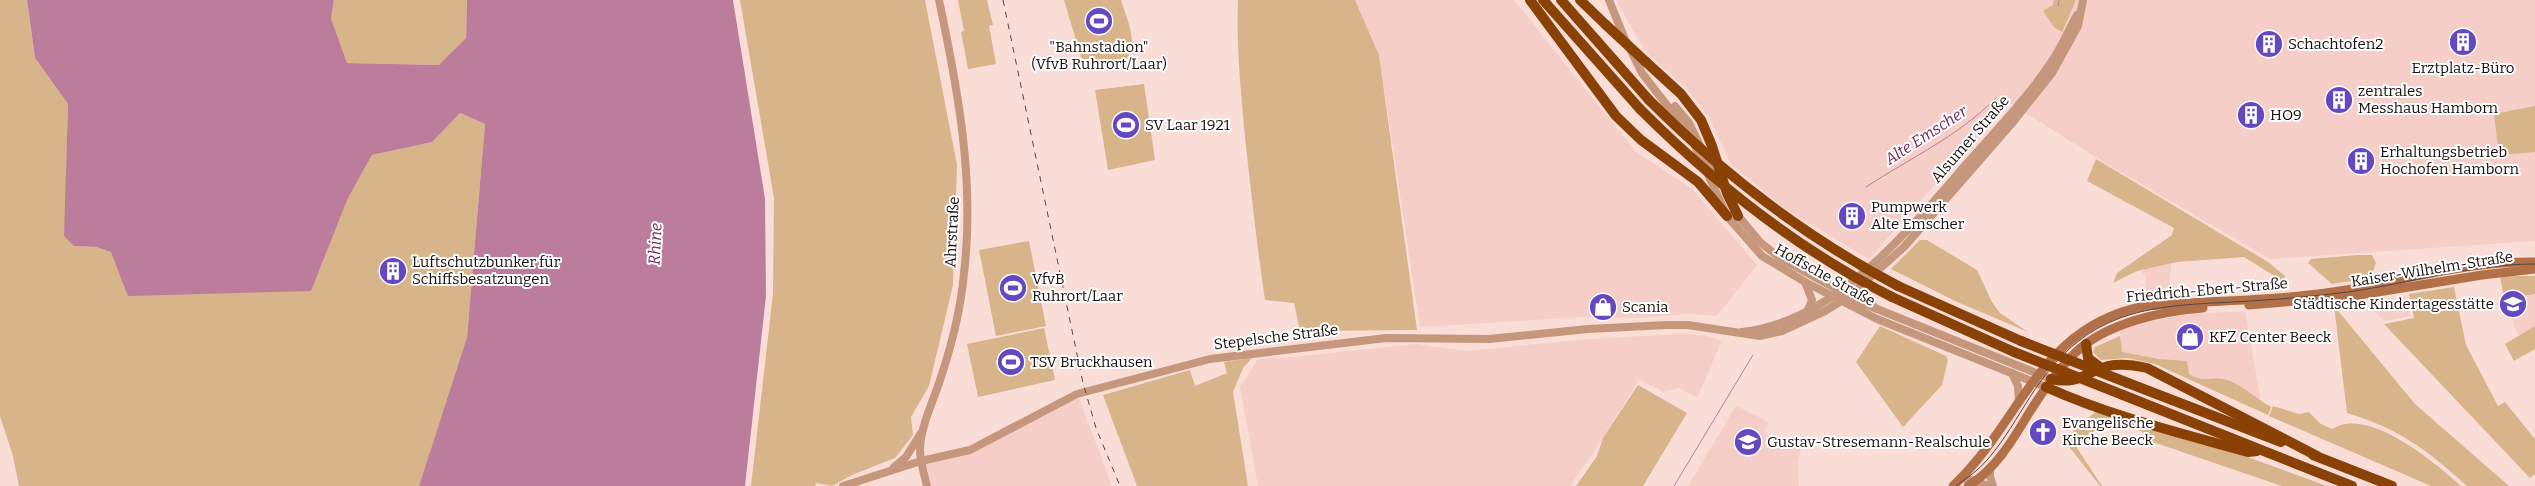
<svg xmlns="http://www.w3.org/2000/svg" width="2535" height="486" font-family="Bitter,serif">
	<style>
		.built { fill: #f4cec7 }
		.green { fill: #d7b48a }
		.water { fill: #bb7d9b }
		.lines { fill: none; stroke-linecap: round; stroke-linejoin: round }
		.stream { stroke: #bb7d9b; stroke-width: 1 }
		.tertiary { stroke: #c5977d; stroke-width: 8 }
		.secondary { stroke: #b27049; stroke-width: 9 }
		.motorway { stroke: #8a4106; stroke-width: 10 }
		.tram { stroke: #554643; stroke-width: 1 }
		.rail { stroke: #554643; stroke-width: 1; stroke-dasharray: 6 6; stroke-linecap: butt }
		.motorway-bridge { stroke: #8a4106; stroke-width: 10 }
		.labels { text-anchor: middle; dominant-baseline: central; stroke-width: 4; stroke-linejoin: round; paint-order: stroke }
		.poi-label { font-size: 15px; fill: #180f0d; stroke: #fff; text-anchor: start }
		.street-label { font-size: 15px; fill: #180f0d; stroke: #fff }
		.water-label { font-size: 16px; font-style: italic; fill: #71254f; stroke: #fff }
	</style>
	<rect width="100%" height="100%" fill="#fbddd7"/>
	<g class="built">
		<polygon points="1355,0 1514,0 1635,151 1692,189 1757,265 1717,316 1688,314 1642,318 1582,317 1420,327 1379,55"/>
		<polygon points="1616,0 2535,0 2535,241 2270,259 2107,164 2008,102 1869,259 1787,210 1731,164 1709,117 1685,87 1645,51"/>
		<polygon points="2171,263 2169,300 2144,299 2146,278 2141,270"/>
		<polygon points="2535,294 2535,326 2519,337 2504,299"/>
		<polygon points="2407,296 2411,316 2385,321 2368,307 2374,301"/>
		<polygon points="2245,311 2261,402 2202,381 2188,375 2178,366 2119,353 2120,330 2156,320 2192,314"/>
		<polygon points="1679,334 1704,335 1722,341 1697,398 1679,388 1664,392 1639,380 1603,438 1570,486 1258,486 1240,387 1258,359 1284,358 1416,344 1468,351 1577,340"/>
		<polygon points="1079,398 1112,486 932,486 926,464 971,454"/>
		<polygon points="1736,406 1769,422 1764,433 1801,450 1798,462 1799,486 1688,486"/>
	</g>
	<g class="green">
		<polygon points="0,0 27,0 35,58 68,104 66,178 74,246 96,247 111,252 347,200 372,155 431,142 460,113 485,124 467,337 419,486 19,486 13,456 0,416"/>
		<polygon points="334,0 467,0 466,38 440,65 347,63 331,18"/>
		<polygon points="740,0 925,0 957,165 953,285 929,386 911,417 913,435 895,458 852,475 832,486 816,483 815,486 751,486 773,294 774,198"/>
		<polygon points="958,0 987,0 993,25 989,26 996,64 968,69 961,32 964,31"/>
		<path d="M1064 0H1121C1125 13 1132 29 1132 43 1133 69 1096 73 1081 57Z"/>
		<path d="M1238 0H1355L1379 55 1417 330 1300 331 1294 303 1265 300C1257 246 1251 192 1245 137 1241 91 1236 46 1238 0Z"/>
		<polygon points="2054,0 2076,0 2062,32 2054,27 2043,11 2053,5"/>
		<polygon points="1144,84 1155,160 1108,170 1095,90"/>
		<polygon points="2535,106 2535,152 2499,155 2494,114"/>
		<polygon points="2096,159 2268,262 2285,276 2284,282 2244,257 2177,262 2137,271 2113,283 2117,273 2172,235 2174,228 2087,181"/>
		<polygon points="1920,240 1927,240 1977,270 1992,302 2000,313 2028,332 1955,301 1891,269"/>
		<polygon points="1029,241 1046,326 996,336 979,250"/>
		<polygon points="2357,255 2372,255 2376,263 2371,278 2332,284 2308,263 2311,259"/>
		<polygon points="2500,276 2535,276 2535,294 2504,299"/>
		<polygon points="2454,287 2466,345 2498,406 2505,402 2535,439 2535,474 2530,478 2384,324 2414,318 2409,294"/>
		<path d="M2334 306 2415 404 2509 486H2467C2427 450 2400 429 2347 413Z"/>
		<polygon points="1880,326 1946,356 1948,360 1942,385 1903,427 1856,362"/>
		<polygon points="2535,326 2535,349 2514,361 2505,344"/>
		<polygon points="1044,328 1055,380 978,397 967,344"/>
		<path d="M2120 336 2122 352 2159 359 2187 361 2189 374C2204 383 2208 377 2223 379 2241 383 2256 399 2271 407L2268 415 2155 364 2128 358 2101 360 2093 352 2095 347Z"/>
		<polygon points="1252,358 1243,368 1233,392 1248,486 1137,486 1103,395 1190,370 1195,386 1227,373 1224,362"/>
		<polygon points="1638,385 1687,413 1643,486 1576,486 1597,456 1603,438"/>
		<path d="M2273 406 2299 414 2309 412 2321 424 2332 429C2336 427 2342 424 2346 424 2383 419 2436 464 2461 486H2431L2269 416Z"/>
		<path d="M2096 411 2223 448 2327 486H2282L2147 440 2141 431C2106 422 2101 421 2077 448L2102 486H2100L2064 440Z"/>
	</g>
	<polygon class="water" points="27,0 334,0 331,18 347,63 439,65 466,38 467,0 733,0 765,199 766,296 745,486 419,486 467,337 485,124 460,113 432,142 372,155 347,200 311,291 128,296 111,252 96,247 74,246 64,236 68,104 35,58"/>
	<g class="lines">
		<g class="stream">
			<polyline points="2058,6 2059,0"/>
			<path d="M1866 187C1910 158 1959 136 1996 98"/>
			<polyline points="1674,486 1753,355"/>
		</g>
		<g class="tertiary">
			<polyline points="1609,0 1624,37 1642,73 1689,134"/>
			<polyline points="1675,106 1689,123 1715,176"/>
			<polyline points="1694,144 1727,216 1762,256 1805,282 1877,319 2046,387"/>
			<polyline points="1735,212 1760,242 1780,258 1862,303 2051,379"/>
			<polyline points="1805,282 1812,300 1808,310"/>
			<polyline points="1865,284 1866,295 1875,308"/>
			<path d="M1742 332C1837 322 1911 227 1970 160 1999 127 2030 95 2054 58 2063 44 2069 29 2077 15"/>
			<polyline points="2012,373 2018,386 2019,402"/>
			<polyline points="894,467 906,457 921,433"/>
			<polyline points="1990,469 1990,477 1993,486"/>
			<polyline points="1961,478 1976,481 1987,486"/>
			<polyline points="843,486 921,461 970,450 1077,394 1210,359 1386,338 1489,339 1588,329 1667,325 1688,325 1760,336 1782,331 1825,311 1849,296 1904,247 2013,122 2052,73 2078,26 2083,0"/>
			<path d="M927 486C924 474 920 461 920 449 921 424 934 400 941 377 952 344 961 307 964 273 975 181 958 90 939 0"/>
		</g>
		<g class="secondary">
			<polyline points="2249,305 2353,296 2482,275 2535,269"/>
			<path d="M1953 486C2023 420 2038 327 2145 306 2216 300 2288 301 2358 288 2417 277 2474 261 2535 262"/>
			<path d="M1968 486C1996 469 2012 441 2029 413 2042 392 2057 371 2075 353 2106 323 2162 311 2203 308"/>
		</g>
		<g class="motorway">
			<polyline points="1530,0 1616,116 1641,140 1698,182 1727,216"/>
			<polyline points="1543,0 1640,109"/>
			<polyline points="1561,0 1649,100"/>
			<polyline points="1580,0 1606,25"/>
			<polyline points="1646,62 1681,94 1701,120 1712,146 1727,193 1738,216"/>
			<polyline points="1898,286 2021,341"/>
			<polyline points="1892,297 2014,352"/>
			<polyline points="2086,344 2088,358 2101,368"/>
			<path d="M2051 379C2078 385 2084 373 2108 366 2121 363 2134 365 2147 368L2317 456"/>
			<polyline points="2128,383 2281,442"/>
			<path d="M2046 387C2110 416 2180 433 2248 452L2257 451"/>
			<polyline points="2123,395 2352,486"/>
			<polyline points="2313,455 2392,486"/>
		</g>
		<path class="tram" d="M1956 486C1967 478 1979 470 1988 459 2022 419 2035 374 2080 340 2129 302 2191 305 2250 301 2283 299 2316 296 2348 292 2411 283 2471 264 2535 264"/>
		<polyline class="rail" points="1003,0 1083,383 1096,428 1120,486"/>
		<g class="motorway-bridge">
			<polyline points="1606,25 1646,62"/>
			<path d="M1649 100C1723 174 1805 237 1898 286"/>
			<path d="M1640 109C1715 184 1797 249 1892 297"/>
			<polyline points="2021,341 2128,383"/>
			<polyline points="2014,352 2123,395"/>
		</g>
	</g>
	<defs>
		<symbol id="stadium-disc" viewBox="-11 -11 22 22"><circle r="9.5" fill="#6348c1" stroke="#fff"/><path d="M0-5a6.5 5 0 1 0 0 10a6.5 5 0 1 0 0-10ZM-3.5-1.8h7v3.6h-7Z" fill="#fff"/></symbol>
		<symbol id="building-disc" viewBox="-11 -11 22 22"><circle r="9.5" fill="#6348c1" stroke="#fff"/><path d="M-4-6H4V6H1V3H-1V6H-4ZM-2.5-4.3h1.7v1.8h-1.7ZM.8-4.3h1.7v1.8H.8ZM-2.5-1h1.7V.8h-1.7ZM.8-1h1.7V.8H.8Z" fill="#fff"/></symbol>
		<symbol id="school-disc" viewBox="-11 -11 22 22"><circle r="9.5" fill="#6348c1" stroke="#fff"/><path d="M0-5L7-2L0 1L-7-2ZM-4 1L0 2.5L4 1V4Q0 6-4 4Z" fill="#fff"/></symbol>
		<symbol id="shop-disc" viewBox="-11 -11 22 22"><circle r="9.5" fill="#6348c1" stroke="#fff"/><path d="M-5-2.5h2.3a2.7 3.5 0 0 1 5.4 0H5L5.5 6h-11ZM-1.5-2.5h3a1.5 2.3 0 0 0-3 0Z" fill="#fff"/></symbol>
		<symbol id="church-disc" viewBox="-11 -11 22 22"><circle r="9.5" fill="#6348c1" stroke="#fff"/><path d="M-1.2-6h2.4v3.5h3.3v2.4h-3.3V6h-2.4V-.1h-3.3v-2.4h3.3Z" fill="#fff"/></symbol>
	</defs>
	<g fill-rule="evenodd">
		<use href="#stadium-disc" x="1083" y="5" width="32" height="32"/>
		<use href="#building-disc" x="2447" y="26" width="32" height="32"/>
		<use href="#building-disc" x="2253" y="28" width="32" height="32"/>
		<use href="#building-disc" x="2323" y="84" width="32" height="32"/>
		<use href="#building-disc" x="2235" y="99" width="32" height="32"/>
		<use href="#stadium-disc" x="1110" y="109" width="32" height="32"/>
		<use href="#building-disc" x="2345" y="145" width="32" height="32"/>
		<use href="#building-disc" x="1836" y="200" width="32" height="32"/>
		<use href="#building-disc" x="377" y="255" width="32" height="32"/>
		<use href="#stadium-disc" x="997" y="272" width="32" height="32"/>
		<use href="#school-disc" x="2497" y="288" width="32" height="32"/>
		<use href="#shop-disc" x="1587" y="291" width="32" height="32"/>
		<use href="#shop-disc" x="2174" y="321" width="32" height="32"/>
		<use href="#stadium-disc" x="995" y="346" width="32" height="32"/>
		<use href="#church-disc" x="2027" y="416" width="32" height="32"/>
		<use href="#school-disc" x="1732" y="426" width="32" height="32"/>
	</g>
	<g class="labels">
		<g class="poi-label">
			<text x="2288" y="44">Schachtofen2</text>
			<text x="1099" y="47" text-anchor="middle">"Bahnstadion"<tspan x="1099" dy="17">(VfvB Ruhrort/Laar)</tspan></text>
			<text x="2463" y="68" text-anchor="middle">Erztplatz-Büro</text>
			<text x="2358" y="91">zentrales<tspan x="2358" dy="17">Messhaus Hamborn</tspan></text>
			<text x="2270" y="115">HO9</text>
			<text x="1145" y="125">SV Laar 1921</text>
			<text x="2380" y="152">Erhaltungsbetrieb<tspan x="2380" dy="17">Hochofen Hamborn</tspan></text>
			<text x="1871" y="207">Pumpwerk<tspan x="1871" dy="17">Alte Emscher</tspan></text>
			<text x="412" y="262">Luftschutzbunker für<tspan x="412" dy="17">Schiffsbesatzungen</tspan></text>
			<text x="1032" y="279">VfvB<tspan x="1032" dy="17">Ruhrort/Laar</tspan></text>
			<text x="2494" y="304" text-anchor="end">Städtische Kindertagesstätte</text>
			<text x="1622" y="307">Scania</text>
			<text x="2209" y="337">KFZ Center Beeck</text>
			<text x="1030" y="362">TSV Bruckhausen</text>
			<text x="2062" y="423">Evangelische<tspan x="2062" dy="17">Kirche Beeck</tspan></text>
			<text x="1767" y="442">Gustav-Stresemann-Realschule</text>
		</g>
		<g class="street-label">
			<text transform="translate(1970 139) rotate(-49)">Alsumer Straße</text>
			<text transform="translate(952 232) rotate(-87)">Ahrstraße</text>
			<text transform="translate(2432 269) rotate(-9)">Kaiser-Wilhelm-Straße</text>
			<text transform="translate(1825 275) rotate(29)">Hoffsche Straße</text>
			<text transform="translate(2207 290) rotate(-5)">Friedrich-Ebert-Straße</text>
			<text transform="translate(1276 337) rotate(-7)">Stepelsche Straße</text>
		</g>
		<g class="water-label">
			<text transform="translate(1926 135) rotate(-33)">Alte Emscher</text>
			<text transform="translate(655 244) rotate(-87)">Rhine</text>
		</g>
	</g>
</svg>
